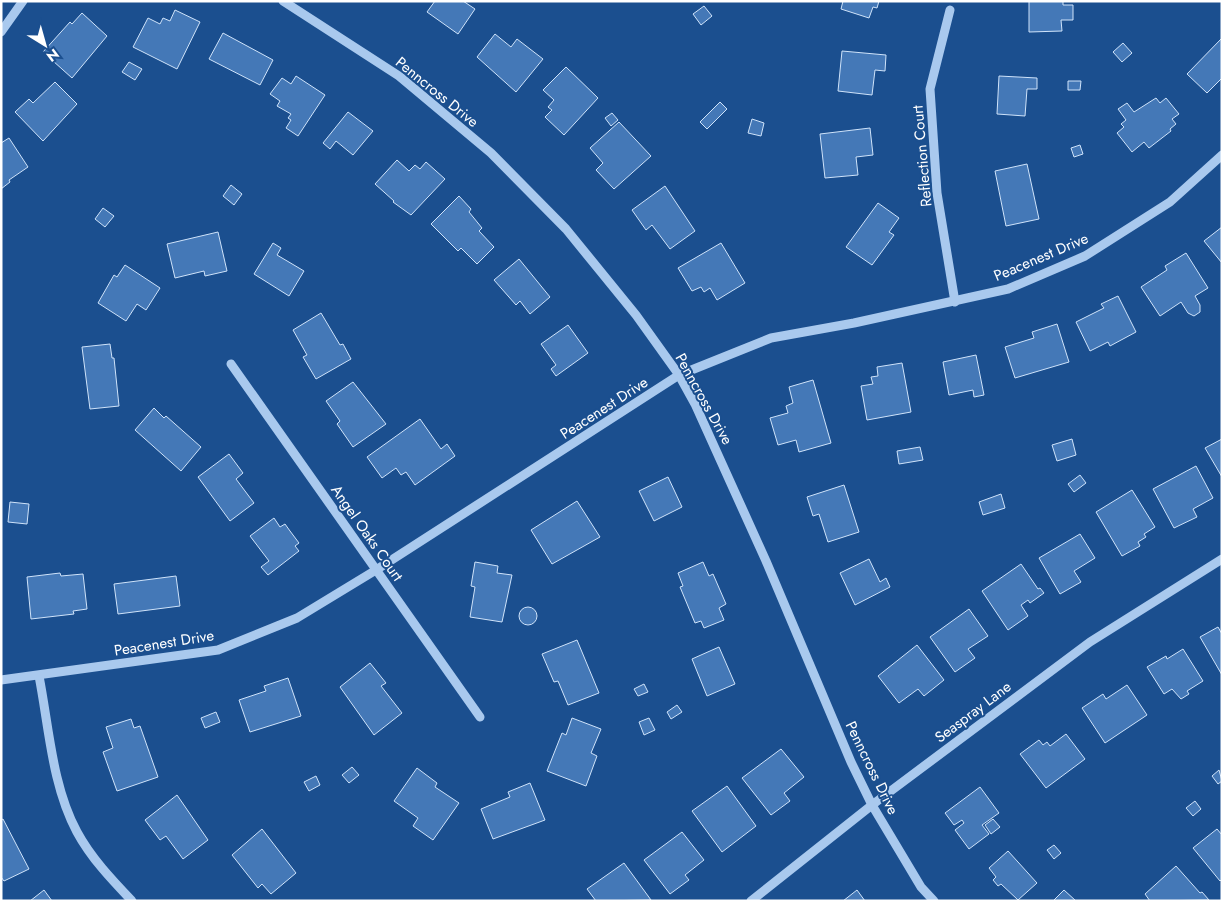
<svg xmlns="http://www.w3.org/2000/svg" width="1223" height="902" font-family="Jost,sans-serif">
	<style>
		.building { fill: #4478b7; stroke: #cfe3fa }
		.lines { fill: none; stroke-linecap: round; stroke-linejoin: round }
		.minor { stroke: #a9c9ee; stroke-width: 9 }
		.labels { text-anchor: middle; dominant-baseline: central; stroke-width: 4; stroke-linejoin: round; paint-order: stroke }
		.street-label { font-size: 15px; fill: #fff; stroke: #1b4f8f }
	</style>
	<rect width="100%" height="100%" fill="#1b4f8f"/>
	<g class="building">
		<polygon points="435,1 463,1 475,9 458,34 427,12"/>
		<polygon points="843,1 879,1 877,8 873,7 869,18 841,9"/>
		<polygon points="1029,1 1063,1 1063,5 1073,5 1073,20 1061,20 1062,31 1029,32"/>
		<polygon points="704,6 712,16 701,25 693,14"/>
		<polygon points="175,10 200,22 177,69 133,47 148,18 160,24 163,18 170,21"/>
		<polygon points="82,13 107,36 72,78 43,52 70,22 72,24"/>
		<polygon points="223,33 273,60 260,85 209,59"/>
		<polygon points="495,34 511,47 517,39 543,59 516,92 477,57"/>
		<polygon points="1222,38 1222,78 1207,93 1187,74"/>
		<polygon points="1123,43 1132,53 1122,62 1113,52"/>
		<polygon points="842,51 886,55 885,71 875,70 872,95 838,91"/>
		<polygon points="129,62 142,69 135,80 122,72"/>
		<polygon points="566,67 598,98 564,135 545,117 552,110 548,107 554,100 543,90"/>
		<polygon points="296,76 325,95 298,136 286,128 291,120 288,118 291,114 277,106 280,101 270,94 282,78 291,84"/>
		<polygon points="999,76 1037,78 1037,89 1027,89 1025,116 997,114"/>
		<polygon points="1068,81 1081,81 1080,90 1068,90"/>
		<polygon points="55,82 77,104 43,141 15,112 29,99 33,103"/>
		<polygon points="1156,98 1160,103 1166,98 1179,114 1172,119 1176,124 1170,129 1171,131 1149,148 1144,142 1132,152 1117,133 1124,127 1121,124 1126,120 1118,109 1127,103 1134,112"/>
		<polygon points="720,102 727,109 707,129 700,122"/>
		<polygon points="348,112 373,131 353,155 336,141 330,149 323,143"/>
		<polygon points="612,113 618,120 611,126 605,118"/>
		<polygon points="752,119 764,123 761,136 748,133"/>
		<polygon points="619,122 651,156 614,189 596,170 603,163 590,148"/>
		<polygon points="870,128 873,155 856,157 858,175 825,178 820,134"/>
		<polygon points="9,138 28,167 9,180 10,182 1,189 1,143"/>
		<polygon points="1080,145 1083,154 1074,157 1071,148"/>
		<polygon points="397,160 409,171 415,165 420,169 426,162 445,179 411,215 393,202 394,201 375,184"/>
		<polygon points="1027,164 1039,219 1006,226 995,171"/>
		<polygon points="231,185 242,194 234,205 223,196"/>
		<polygon points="665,186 695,231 670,249 652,225 646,230 632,210"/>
		<polygon points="459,196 471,209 469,212 482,228 479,231 494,247 477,264 461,248 458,251 431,224"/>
		<polygon points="878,203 899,218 889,232 894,235 872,265 846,247"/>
		<polygon points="103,208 114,216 105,227 95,219"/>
		<polygon points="1222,227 1222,263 1204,241"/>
		<polygon points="218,232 227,271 205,276 204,271 175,278 167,244"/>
		<polygon points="273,243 281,248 277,255 304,271 289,296 254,274"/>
		<polygon points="721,243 745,283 717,300 710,288 704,292 701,287 692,291 678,268"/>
		<polygon points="1186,253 1208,288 1195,296 1200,305 1200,312 1194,316 1188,313 1181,302 1160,316 1141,287 1167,270 1165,266"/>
		<polygon points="519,259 550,297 530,314 520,301 516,305 494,280"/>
		<polygon points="125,265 160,288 146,310 137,304 126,321 98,303 114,275 117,277"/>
		<polygon points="1118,296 1136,332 1110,346 1108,342 1090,351 1076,322 1104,308 1101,304"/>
		<polygon points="321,313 340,345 343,344 351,359 316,379 303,357 307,355 293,330"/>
		<polygon points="1057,324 1069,362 1015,378 1005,347 1034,338 1032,332"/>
		<polygon points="568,325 588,353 556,376 551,369 556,365 541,344"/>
		<polygon points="110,344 112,358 114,358 119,406 90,409 82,347"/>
		<polygon points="976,355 984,395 974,397 973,390 949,395 943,362"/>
		<polygon points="902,363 911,412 867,420 861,386 873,384 871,377 878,376 877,367"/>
		<polygon points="813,380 831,443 799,452 796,440 778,445 770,418 788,413 786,406 793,403 789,387"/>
		<polygon points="353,382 386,424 353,447 337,424 340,421 326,401"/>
		<polygon points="154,408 164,418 166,416 201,447 181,471 135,430"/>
		<polygon points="420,419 441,449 447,444 455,456 415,485 406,472 401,475 396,468 382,478 367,457"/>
		<polygon points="1072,439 1076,455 1057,461 1052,445"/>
		<polygon points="1222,439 1222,477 1205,448"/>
		<polygon points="920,447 923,460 899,464 897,451"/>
		<polygon points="229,454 243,473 236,479 254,503 230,521 198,477"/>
		<polygon points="1196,466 1213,498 1193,509 1197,517 1174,528 1153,489"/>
		<polygon points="1080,475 1086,483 1074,492 1068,484"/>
		<polygon points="668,477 682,507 654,521 639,491"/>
		<polygon points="844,485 859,532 828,542 819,514 813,516 807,497"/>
		<polygon points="1132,490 1155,527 1144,534 1146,537 1138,542 1140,546 1122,556 1096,512"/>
		<polygon points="1001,494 1005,508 983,515 979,502"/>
		<polygon points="577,501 600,537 552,564 531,530"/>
		<polygon points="10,502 29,504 27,524 8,522"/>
		<polygon points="274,518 280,527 285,524 290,531 299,543 295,546 299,551 268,575 261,567 269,561 250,536"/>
		<polygon points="1080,534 1095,558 1074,571 1081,582 1060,594 1039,558"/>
		<polygon points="869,559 880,582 886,578 890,587 855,605 840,573"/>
		<polygon points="475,562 498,566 497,573 512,575 502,622 470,617 475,587 471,586"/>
		<polygon points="703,562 709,576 713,574 726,604 719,608 724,620 704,628 701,621 695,623 680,587 683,586 678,573"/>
		<polygon points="1021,564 1038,589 1040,588 1044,593 1030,603 1028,600 1021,605 1028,616 1008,630 982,591"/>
		<polygon points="60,573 61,576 83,574 87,609 73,611 74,614 31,619 27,577"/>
		<polygon points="176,576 180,606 118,614 114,584"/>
		<circle cx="528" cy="616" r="9"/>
		<polygon points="969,609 988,636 968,649 975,658 955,672 930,637"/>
		<polygon points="1218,627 1222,634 1222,675 1200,637"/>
		<polygon points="577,640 599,693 568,705 558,681 554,682 542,654"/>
		<polygon points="917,645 944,680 924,696 918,689 899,703 878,676"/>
		<polygon points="719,647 735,684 707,696 692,659"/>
		<polygon points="1183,649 1203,681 1187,691 1189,694 1181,699 1172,689 1164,694 1147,667 1166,656 1167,659"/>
		<polygon points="370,663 386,683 381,686 402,713 374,735 340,687"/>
		<polygon points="288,678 301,716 250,732 239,700 266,691 264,686"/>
		<polygon points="644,684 648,692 638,696 634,689"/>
		<polygon points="1127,685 1147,715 1105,743 1082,708 1103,694 1106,699"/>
		<polygon points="677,705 682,712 671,719 667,712"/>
		<polygon points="216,712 220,722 205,728 201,718"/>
		<polygon points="572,718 601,729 591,753 597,756 586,786 547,771 562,733 566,735"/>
		<polygon points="649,718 655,730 644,735 639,722"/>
		<polygon points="131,719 134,728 140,726 158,777 117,791 103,752 113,748 106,727"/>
		<polygon points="1066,734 1085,759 1046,788 1020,754 1039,740 1043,745 1047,742 1050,746"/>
		<polygon points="781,749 804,777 784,793 790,801 771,815 742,778"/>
		<polygon points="352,767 359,775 349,783 342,775"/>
		<polygon points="417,768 437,783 435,787 459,803 433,840 413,826 418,818 394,801"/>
		<polygon points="1219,770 1222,781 1218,784 1212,776"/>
		<polygon points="316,776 320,785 309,791 304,782"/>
		<polygon points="530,783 545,820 493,839 481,809 510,797 508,792"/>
		<polygon points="727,786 756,826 722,852 692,811"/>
		<polygon points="980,787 999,813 982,825 989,834 969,849 955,830 964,823 962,820 954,825 945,813"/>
		<polygon points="177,795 208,840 183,859 166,836 160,840 145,820"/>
		<polygon points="1195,801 1201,809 1193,816 1186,808"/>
		<polygon points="3,819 29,869 4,881 1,877 1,820"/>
		<polygon points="993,819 1000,827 991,834 985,825"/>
		<polygon points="262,829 296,873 271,894 262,884 258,888 232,855"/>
		<polygon points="1217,829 1222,835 1222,879 1220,881 1193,848"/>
		<polygon points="682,832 704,860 685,875 689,880 670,894 644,860"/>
		<polygon points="1054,845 1061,853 1054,859 1047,850"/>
		<polygon points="1008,851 1037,883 1018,900 1001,884 998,886 993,880 996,877 989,868"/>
		<polygon points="624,863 651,900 596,901 587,889"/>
		<polygon points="1176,866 1200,893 1202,892 1209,900 1150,901 1145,894"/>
		<polygon points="44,890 52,901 30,901"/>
		<polygon points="857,890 865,901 843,901"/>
		<polygon points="1064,890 1076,901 1053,901"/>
	</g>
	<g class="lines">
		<g class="minor">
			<polyline points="283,1 399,76 491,153 566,229 636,315 679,375 695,404 766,561 851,762 872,805 921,887 934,901"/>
			<polyline points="950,10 930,89 937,193 955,302"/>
			<polyline points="1,32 23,1"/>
			<polyline points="231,364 480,717"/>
			<path d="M39 676C49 727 52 786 77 832 91 858 112 880 132 901"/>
			<polyline points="1,680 218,650 297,618 376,570 679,375 771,338 854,323 1008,289 1085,256 1170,202 1222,155"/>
			<polyline points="751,901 872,805 1090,642 1222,559"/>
		</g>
	</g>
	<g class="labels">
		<g class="street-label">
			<text transform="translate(437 92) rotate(39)">Penncross Drive</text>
			<text transform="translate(922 156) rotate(-95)">Reflection Court</text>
			<text transform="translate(1041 257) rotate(-23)">Peacenest Drive</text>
			<text transform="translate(704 399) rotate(61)">Penncross Drive</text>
			<text transform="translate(604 408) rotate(-33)">Peacenest Drive</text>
			<text transform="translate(367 533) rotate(55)">Angel Oaks Court</text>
			<text transform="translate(164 643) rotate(-9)">Peacenest Drive</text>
			<text transform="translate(973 712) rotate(-37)">Seaspray Lane</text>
			<text transform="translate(872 768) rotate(64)">Penncross Drive</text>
		</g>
	</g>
	<rect width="1223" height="902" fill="none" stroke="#ffffff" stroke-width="5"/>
	<g transform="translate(45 45) rotate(143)" stroke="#1b4f8f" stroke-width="4" paint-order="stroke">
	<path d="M0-4L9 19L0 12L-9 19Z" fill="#ffffff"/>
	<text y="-8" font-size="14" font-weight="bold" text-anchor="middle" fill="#ffffff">N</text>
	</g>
</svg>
